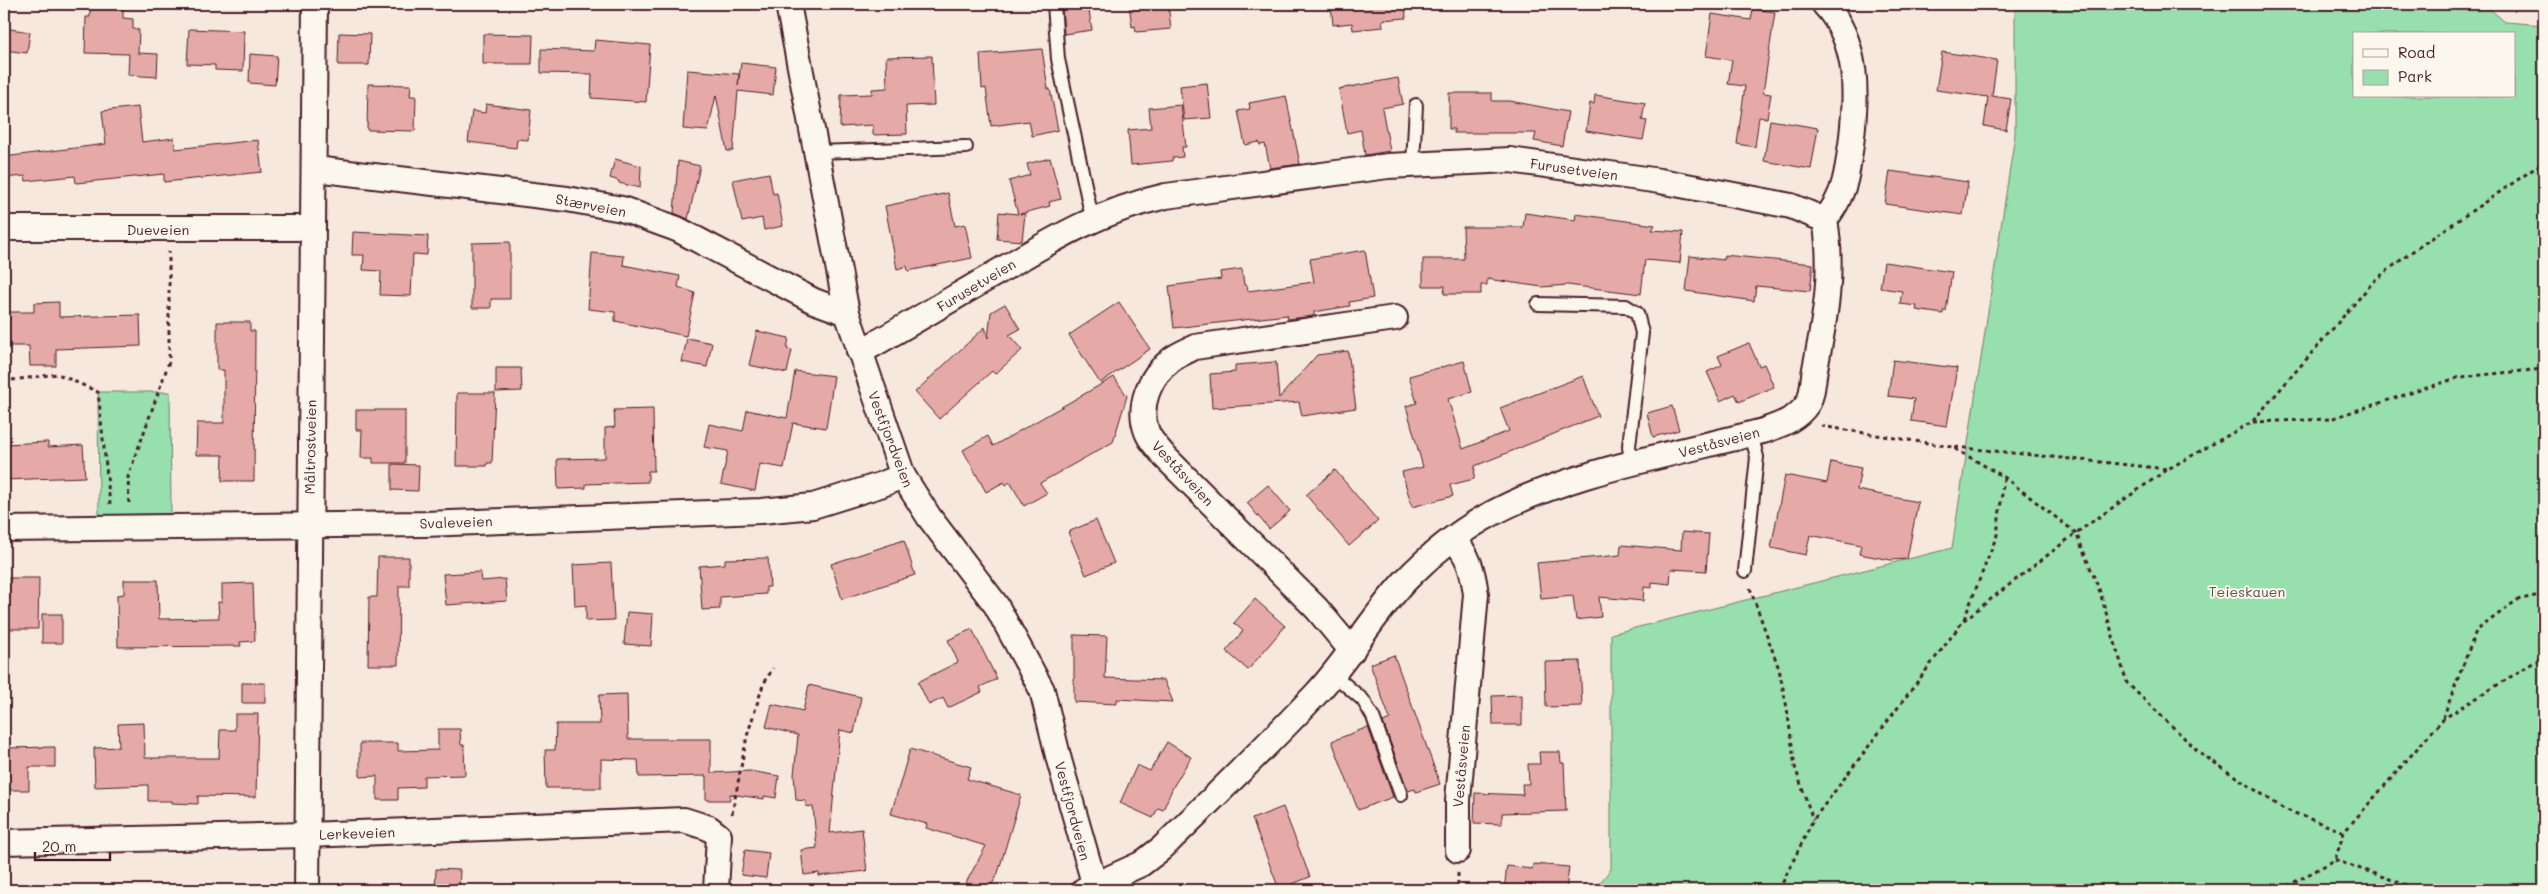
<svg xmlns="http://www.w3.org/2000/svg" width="2548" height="894" font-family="Mali,sans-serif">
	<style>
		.green { fill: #97dfad; stroke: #707f6c; fill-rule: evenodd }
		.building { fill: #e5aaa7; stroke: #4a1f2b }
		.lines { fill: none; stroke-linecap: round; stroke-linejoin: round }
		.service-casing { stroke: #4a1f2b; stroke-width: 16 }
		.minor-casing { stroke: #4a1f2b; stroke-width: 28 }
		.path { stroke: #4a1f2b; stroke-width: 3; stroke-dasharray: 4 4; stroke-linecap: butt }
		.service { stroke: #fbf7ec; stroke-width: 12 }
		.minor { stroke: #fbf7ec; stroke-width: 24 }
		.labels { text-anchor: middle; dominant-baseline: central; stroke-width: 4; stroke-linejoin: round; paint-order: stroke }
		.street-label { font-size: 14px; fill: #4a1f2b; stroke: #fbf7ec }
		.park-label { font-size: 14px; fill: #5d4f4c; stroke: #fbf7ec }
	</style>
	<rect width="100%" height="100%" fill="#f7e8de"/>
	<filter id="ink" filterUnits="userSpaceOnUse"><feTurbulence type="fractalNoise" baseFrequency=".02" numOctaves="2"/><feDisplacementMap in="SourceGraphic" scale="10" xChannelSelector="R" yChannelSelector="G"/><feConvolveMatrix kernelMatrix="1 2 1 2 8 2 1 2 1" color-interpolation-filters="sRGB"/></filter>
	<g filter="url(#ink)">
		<g class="green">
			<path d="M2015 4H2484L2505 22 2544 25V890H1594L1611 869V634L1952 548 2015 135ZM2354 34H2514V96H2354Z"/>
			<polygon points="98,392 170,392 171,514 99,515"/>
		</g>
		<g class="building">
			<polygon points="1077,4 1088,4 1092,30 1064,34 1062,6"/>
			<polygon points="1129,4 1168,4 1171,29 1136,32 1135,26 1132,27"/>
			<polygon points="1331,4 1405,4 1406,18 1382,20 1383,27 1353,30 1352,23 1333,25"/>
			<polygon points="90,8 123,9 123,18 133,19 133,29 139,30 138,53 158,54 157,77 128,75 129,54 85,53 86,17 90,17"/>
			<polygon points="1753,9 1775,12 1763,93 1771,94 1767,118 1759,117 1755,147 1737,144 1745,86 1728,84 1732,60 1706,56 1712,14 1751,20"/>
			<polygon points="4,28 30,32 27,53 4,50"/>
			<polygon points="189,29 244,31 243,71 215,70 215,65 187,64"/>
			<polygon points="339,33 370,34 369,65 338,65"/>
			<polygon points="483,34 533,35 532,64 483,64"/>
			<polygon points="595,40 650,45 646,102 591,98 592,74 541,73 541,49 594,51"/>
			<polygon points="1042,49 1048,89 1050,89 1058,130 1032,136 1029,121 991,126 986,88 982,89 980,54"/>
			<polygon points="1942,52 1997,60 1992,96 2011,99 2006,130 1984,126 1988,97 1936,90"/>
			<polygon points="250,54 277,56 275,85 249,83"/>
			<polygon points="932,56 934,105 906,106 907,134 873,135 873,125 840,127 841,95 872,94 872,89 887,88 886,57"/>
			<polygon points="741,63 776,67 773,95 738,91 733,151 727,151 716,95 708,131 683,129 687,70 739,74 738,86"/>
			<polygon points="1398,78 1403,104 1382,108 1390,151 1365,155 1361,130 1347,133 1339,89"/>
			<polygon points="1207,83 1211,118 1184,120 1180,86"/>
			<polygon points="368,84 411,85 410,96 416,96 415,131 367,130"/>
			<polygon points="1449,93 1492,93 1492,101 1510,101 1568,112 1562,146 1534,141 1536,133 1454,133 1454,129 1449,129"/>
			<polygon points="1595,95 1645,103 1642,120 1647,121 1643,140 1586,131 1590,103 1594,104"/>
			<polygon points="1286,96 1300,164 1270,168 1265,144 1260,145 1259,142 1245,145 1238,111 1250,109 1249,103"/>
			<polygon points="486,104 531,110 528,140 517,139 516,148 468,142 472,111 485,113"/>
			<polygon points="1181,105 1186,147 1182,147 1183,157 1172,158 1172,161 1131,165 1128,130 1151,128 1149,108"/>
			<polygon points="138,107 142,142 174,138 175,149 258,140 262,172 164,182 164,174 76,183 75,176 26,181 25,176 4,178 4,157 106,144 102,111"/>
			<polygon points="1770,120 1818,128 1811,169 1764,161"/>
			<polygon points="1050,158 1061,199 1049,202 1050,206 1020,214 1025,214 1022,241 997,239 999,212 1018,214 1009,181 1030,175 1027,164"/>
			<polygon points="615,159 641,166 640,188 619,183 619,181 610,178"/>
			<polygon points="678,161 700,166 688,219 674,213"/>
			<polygon points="1890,171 1968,182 1963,215 1885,204"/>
			<polygon points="769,173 773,194 777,193 783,226 764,230 762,218 742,222 733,180"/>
			<polygon points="948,193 955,226 965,224 972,258 908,271 907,266 897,269 885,206"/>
			<polygon points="1525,213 1575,220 1576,214 1655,225 1652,230 1683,232 1680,263 1645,260 1641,294 1567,285 1542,287 1487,279 1487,285 1481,285 1481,294 1444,294 1445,286 1423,286 1423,259 1464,259 1463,227 1523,227"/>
			<polygon points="353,232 428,236 427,255 413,254 411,296 380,295 381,271 363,270 364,255 352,255"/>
			<polygon points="510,242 510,299 491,299 491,308 472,308 472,243"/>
			<polygon points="1365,250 1373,298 1349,302 1350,306 1314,312 1314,316 1288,319 1287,315 1174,328 1169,286 1221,279 1220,272 1242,269 1244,285 1247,285 1248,291 1314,282 1310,259"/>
			<polygon points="592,253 624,256 623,265 680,276 678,287 695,293 686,336 615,321 615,312 588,309"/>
			<polygon points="1724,255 1813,264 1810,291 1756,286 1754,301 1686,291 1690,256 1724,260"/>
			<polygon points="1884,262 1952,272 1946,311 1943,311 1943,314 1916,310 1917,306 1900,304 1902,291 1880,288"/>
			<polygon points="59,302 59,317 140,315 141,346 56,349 56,366 30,366 29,346 4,346 4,312 34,312 34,303"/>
			<polygon points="1119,302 1150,349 1100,383 1069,335"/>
			<polygon points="1005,304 1020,329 1009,335 1022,350 995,374 992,371 939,419 915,392 985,327 988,338 991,312"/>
			<polygon points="217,322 250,322 250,331 255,331 254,481 222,481 223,455 196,455 197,423 224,423 224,370 217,370"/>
			<polygon points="757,331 789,338 787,349 792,350 787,373 749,365"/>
			<polygon points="687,338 712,343 707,367 682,362"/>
			<polygon points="1749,343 1759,366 1764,364 1774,387 1739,402 1735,394 1720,401 1707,372 1722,365 1718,356"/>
			<polygon points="1348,351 1356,408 1302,416 1299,402 1212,408 1210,374 1235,372 1235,365 1276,362 1279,398 1317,355"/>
			<polygon points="1893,360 1957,368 1947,426 1911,421 1914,399 1888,396"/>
			<polygon points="1464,361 1472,392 1448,399 1463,449 1509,431 1500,408 1583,376 1598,416 1475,466 1474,479 1450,485 1453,496 1412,507 1402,472 1423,467 1406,406 1417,403 1409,376"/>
			<polygon points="496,368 521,368 522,391 496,392"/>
			<polygon points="795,371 834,376 826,428 793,423 784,468 760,464 755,491 721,484 728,451 704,447 709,424 743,431 747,410 787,418"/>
			<polygon points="1114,377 1127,396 1113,442 1040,483 1047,493 1024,506 1010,482 1006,485 1004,482 986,492 963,450 988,436 993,446"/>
			<polygon points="457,393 495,393 492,463 487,463 487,466 456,466"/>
			<polygon points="1672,406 1679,430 1653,437 1647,413"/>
			<polygon points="653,409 654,471 648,471 648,482 586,484 586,488 558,489 557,459 605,458 605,428 615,427 614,410"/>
			<polygon points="356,410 405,410 405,463 373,463 373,458 361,458 362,430 356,430"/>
			<polygon points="48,442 48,447 83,445 85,477 4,480 4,444"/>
			<polygon points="1831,462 1861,468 1857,490 1918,502 1907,559 1891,560 1859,554 1861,545 1810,535 1806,555 1771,548 1785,475 1827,483"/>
			<polygon points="392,464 419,465 418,491 392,490"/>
			<polygon points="1335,470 1378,521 1349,546 1306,495"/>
			<polygon points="1268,485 1290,511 1269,529 1247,503"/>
			<polygon points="1096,520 1114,563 1086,575 1068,532"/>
			<polygon points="1682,532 1709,534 1706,571 1671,569 1670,584 1652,582 1652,588 1644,587 1643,601 1599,597 1601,617 1576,620 1573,596 1541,599 1537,563 1620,555 1621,545 1681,550"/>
			<polygon points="904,540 915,575 842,599 831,564"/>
			<polygon points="378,557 409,557 409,586 399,586 398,665 368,665 369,597 377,597"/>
			<polygon points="768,558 770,587 766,587 766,594 720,597 720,609 702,610 699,566 725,564 725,559"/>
			<polygon points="611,563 614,620 586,621 586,605 575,606 573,565"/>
			<polygon points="480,572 481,581 505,579 507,601 446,605 443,574"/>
			<polygon points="4,578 39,578 38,629 4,629"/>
			<polygon points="124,580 158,580 159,619 219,618 218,602 222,602 222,584 253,583 255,641 240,642 241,646 118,647 117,595 124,594"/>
			<polygon points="1255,599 1285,626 1248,670 1226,651 1243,631 1234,623"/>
			<polygon points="627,612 653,614 651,646 624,644"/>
			<rect x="42" y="614" width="20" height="29"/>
			<polygon points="972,629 997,679 980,687 982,692 948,708 943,698 929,705 918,682 958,662 948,640"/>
			<polygon points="1074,635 1107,636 1105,678 1164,680 1173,702 1117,699 1117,704 1074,702"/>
			<polygon points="1394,655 1440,784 1416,792 1415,789 1408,791 1383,722 1390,719 1370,664"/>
			<polygon points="1580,661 1582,706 1546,707 1545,662"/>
			<rect x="242" y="683" width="23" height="20"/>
			<polygon points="809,685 861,697 854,733 840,730 830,833 862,829 867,871 819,876 819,873 804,875 801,850 817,848 813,807 806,806 806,801 796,800 794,775 798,735 766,727 772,704 803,711"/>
			<polygon points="627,694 628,739 711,739 711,773 750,771 779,776 776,798 764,796 764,799 730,794 730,800 706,800 706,776 639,777 638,760 601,759 601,788 546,788 545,750 555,750 556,724 600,724 599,695"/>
			<polygon points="1522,695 1522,725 1493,725 1492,696"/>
			<polygon points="235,714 258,714 256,797 198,796 198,804 172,803 172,801 148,801 148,785 95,787 94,748 119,747 118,724 144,723 145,758 219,758 220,730 235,730"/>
			<polygon points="1368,727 1393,797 1358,810 1332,741"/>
			<polygon points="438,729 460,729 461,745 464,745 465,775 424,776 424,787 398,788 398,800 377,800 377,776 360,777 360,743 398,743 398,751 438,750"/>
			<polygon points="1167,742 1191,757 1173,787 1163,810 1158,808 1153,818 1120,803 1137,765 1150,771"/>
			<polygon points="55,747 55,767 29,767 29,790 4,790 4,748"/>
			<polygon points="910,749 971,767 967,779 1021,795 998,873 989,890 962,890 986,846 926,828 927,824 891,814"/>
			<polygon points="1539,752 1560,752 1561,763 1564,763 1566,811 1502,813 1502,824 1474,823 1475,793 1523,795 1522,784 1529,784 1528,764 1540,764"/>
			<polygon points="1283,807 1310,877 1279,889 1252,819"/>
			<polygon points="745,850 769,853 766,878 741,875"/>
			<polygon points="1533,864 1569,867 1566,890 1504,890 1507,866 1532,869"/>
			<polygon points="436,869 460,870 459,890 435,890"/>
		</g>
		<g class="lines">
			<defs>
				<g id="service">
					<polyline points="1054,4 1058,59 1092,218"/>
					<polyline points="817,152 966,147"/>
					<polyline points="1413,164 1416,105"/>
					<polyline points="1538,304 1626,306 1637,313 1642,333 1629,446 1631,465"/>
					<polyline points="1745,571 1757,457 1751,434"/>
					<polyline points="1333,674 1363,700 1373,717 1401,795"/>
				</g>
				<g id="minor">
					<polyline points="788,4 847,313 903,476 929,517 996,605 1042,690 1059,760 1096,890"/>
					<polyline points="315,169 567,199 622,209 677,229 814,301 847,313"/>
					<polyline points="4,228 312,228"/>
					<path d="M859 351 869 347C910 324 950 300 991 276 1050 241 1098 211 1166 196L1388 166 1510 160 1660 181 1791 206 1825 220C1830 213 1836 205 1839 197 1847 181 1848 163 1851 145 1857 97 1860 42 1824 4"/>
					<polyline points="4,529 425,524 761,511 813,506 880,485 903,476"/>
					<path d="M1453 539C1469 555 1473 572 1476 594L1458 800V850"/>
					<path d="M1352 651 1317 609 1165 457C1160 450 1150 441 1147 432 1137 406 1149 377 1171 360 1177 355 1187 351 1195 347L1395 318"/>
					<polyline points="4,842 307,835 684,820 709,828 719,836 716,890"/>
					<polyline points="307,890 315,4"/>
					<path d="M1084 890 1141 864 1162 848C1213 798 1265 748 1315 695 1348 660 1372 617 1404 582 1427 558 1456 534 1484 518 1562 473 1675 454 1763 431 1780 425 1797 420 1808 403 1813 395 1813 379 1815 369 1825 319 1834 271 1825 220"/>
				</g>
			</defs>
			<use href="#service" class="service-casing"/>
			<use href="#minor" class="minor-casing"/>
			<g class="path">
				<polyline points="4,381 58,374 98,392 110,504"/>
				<polyline points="2253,422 2330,419 2460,377 2544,369"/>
				<polyline points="1821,426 1952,447 2004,477 2076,533 2099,589 2127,683 2200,753 2284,809 2344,832"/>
				<polyline points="1955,447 2168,469"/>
				<polyline points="129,503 128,477 169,362 169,251"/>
				<polyline points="1750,588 1779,669 1787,708 1795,767 1813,820"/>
				<polyline points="2540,595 2544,574"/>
				<polyline points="1964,619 1997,535 2004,477"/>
				<polyline points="2443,718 2476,631 2517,600 2544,594"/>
				<polyline points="732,814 747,736 763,685 773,668"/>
				<polyline points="2335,860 2421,890"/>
				<polyline points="1458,873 1458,890"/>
				<polyline points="1779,890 1813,820 1964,620 2076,533 2168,469 2252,422 2374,281 2410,253 2544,162"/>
				<polyline points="2280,890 2335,860 2344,832 2443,719 2544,656"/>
			</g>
			<use href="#service" class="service"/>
			<use href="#minor" class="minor"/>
		</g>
	</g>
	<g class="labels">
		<g class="street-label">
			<text transform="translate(1574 169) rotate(8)">Furusetveien</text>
			<text transform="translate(591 205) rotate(11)">Stærveien</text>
			<text x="158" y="229">Dueveien</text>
			<text transform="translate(976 285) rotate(-31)">Furusetveien</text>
			<text transform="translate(891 439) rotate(69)">Vestfjordveien</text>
			<text transform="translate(1719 442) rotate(-15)">Veståsveien</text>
			<text transform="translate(310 447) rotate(-89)">Måltrostveien</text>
			<text transform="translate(1183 473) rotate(47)">Veståsveien</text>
			<text transform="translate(456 522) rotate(-2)">Svaleveien</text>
			<text transform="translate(1461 766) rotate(-85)">Veståsveien</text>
			<text transform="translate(1073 811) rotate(75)">Vestfjordveien</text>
			<text transform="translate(357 833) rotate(-2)">Lerkeveien</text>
		</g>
		<g class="park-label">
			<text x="2247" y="591">Teieskauen</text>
		</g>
	</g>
	<rect width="2548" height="894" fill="none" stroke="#fbf7ec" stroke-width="20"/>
	<rect x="10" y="10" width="2528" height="874" fill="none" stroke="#4a1f2b" stroke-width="2" filter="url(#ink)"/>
	<rect x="2353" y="32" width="162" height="65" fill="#fbf7ec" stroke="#b4a19f"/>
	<rect x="2363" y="49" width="25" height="8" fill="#fbf7ec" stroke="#b4a19f"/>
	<text x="2398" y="58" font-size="15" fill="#4a1f2b">Road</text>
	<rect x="2363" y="70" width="25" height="15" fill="#97dfad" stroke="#b4a19f"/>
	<text x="2398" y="82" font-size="15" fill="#4a1f2b">Park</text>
	<path d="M35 852v8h75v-8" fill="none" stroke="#4a1f2b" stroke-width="2.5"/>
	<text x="42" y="852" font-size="15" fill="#4a1f2b" stroke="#fbf7ec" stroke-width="4" paint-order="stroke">20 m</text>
</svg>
